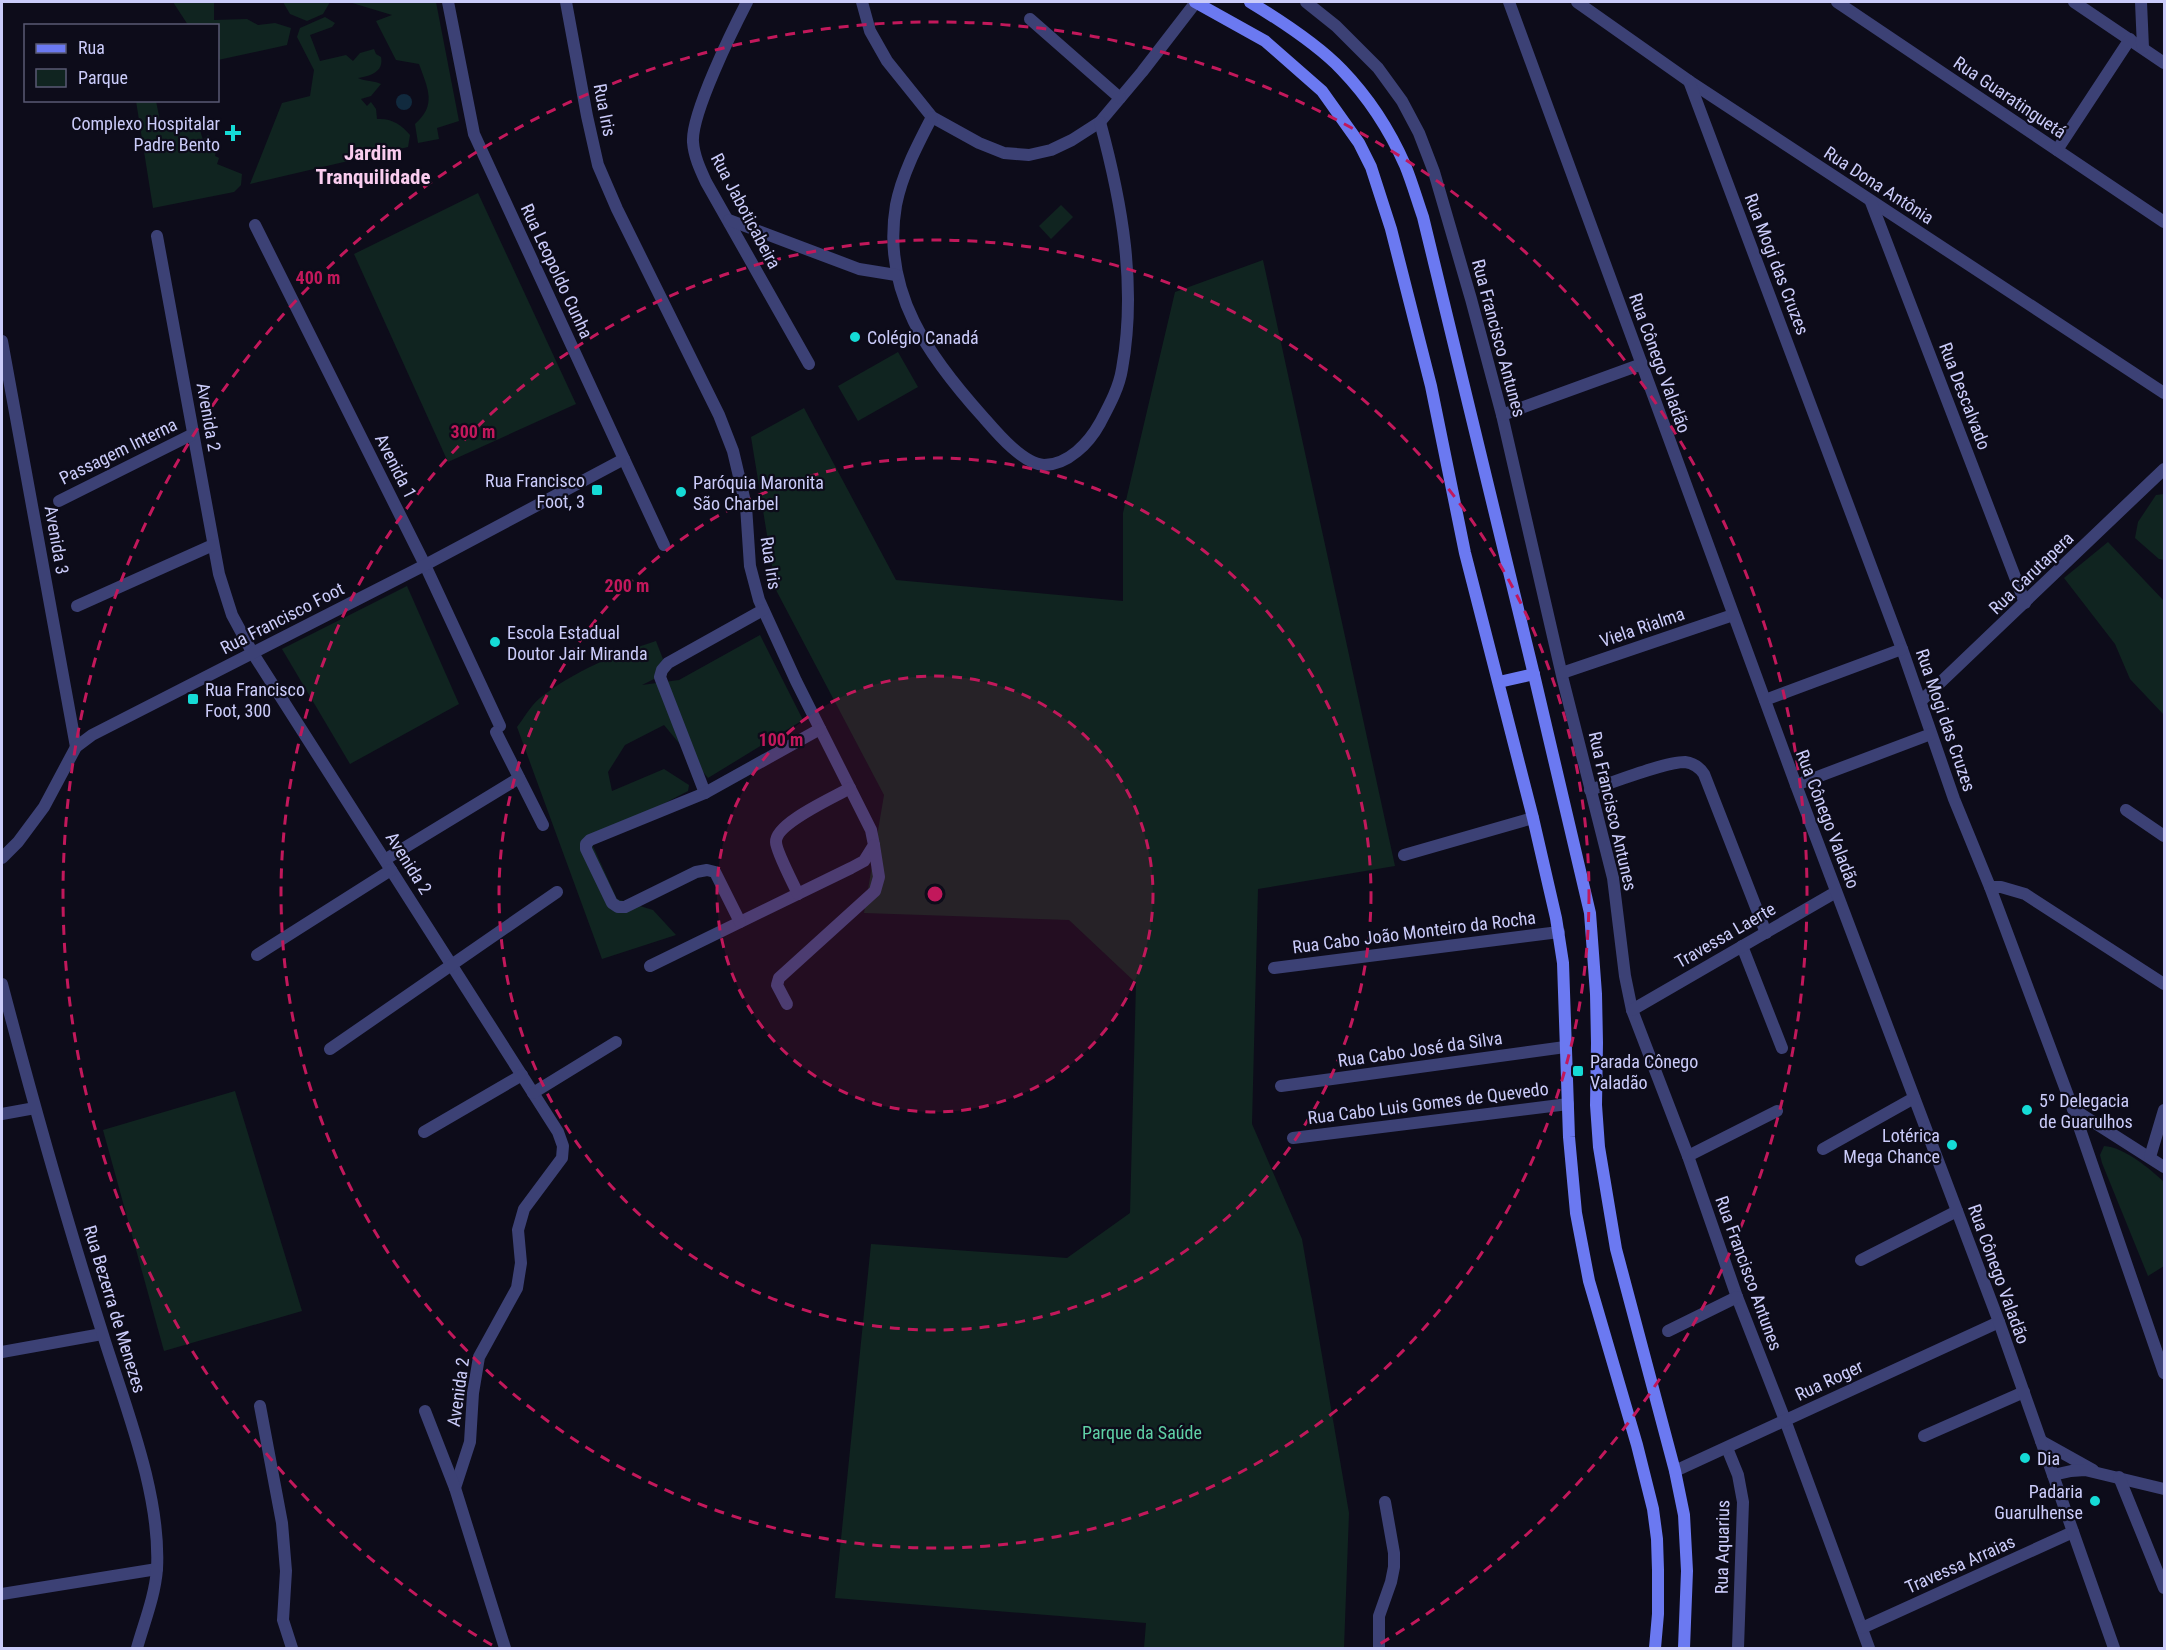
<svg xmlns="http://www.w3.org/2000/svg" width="2166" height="1650" font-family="'Roboto Condensed',sans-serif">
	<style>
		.green { fill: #102420 }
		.water { fill: #112a3e }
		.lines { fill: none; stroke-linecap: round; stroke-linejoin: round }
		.minor { stroke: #3c4175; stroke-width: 12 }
		.tertiary { stroke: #3c4175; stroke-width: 12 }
		.secondary { stroke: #6b79f1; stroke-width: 12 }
		.ring { fill: none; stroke: #c2185b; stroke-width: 3; stroke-dasharray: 10 8 }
		.poi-dot { fill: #15dbd6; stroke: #0d0c1a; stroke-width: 2 }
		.labels { text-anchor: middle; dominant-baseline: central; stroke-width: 4.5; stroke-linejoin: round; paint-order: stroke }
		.street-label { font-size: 18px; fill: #cbccfa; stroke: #0d0c1a }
		.poi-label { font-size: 18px; fill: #cbccfa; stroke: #0d0c1a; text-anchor: start }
		.park-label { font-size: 18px; fill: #5fd1a6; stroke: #0d0c1a }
		.quarter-label { font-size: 21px; font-weight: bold; fill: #facdef; stroke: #0d0c1a }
		.centre { fill: #c2185b; stroke: #0d0c1a; stroke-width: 3 }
		.ring-label { font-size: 18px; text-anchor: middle; font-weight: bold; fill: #c2185b; stroke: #0d0c1a; stroke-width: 4.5; stroke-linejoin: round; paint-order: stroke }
	</style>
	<rect width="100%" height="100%" fill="#0d0c1a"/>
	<g class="green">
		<polygon points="173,2 214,2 214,20 247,19 258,25 275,23 291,28 287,45 218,60 218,26 188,25"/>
		<polygon points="283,2 330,2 323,14 307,21 290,14"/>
		<path d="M349 2H436L459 121 437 128 439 139 418 143 415 124C437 105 428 89 419 64L396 60 376 21 392 15Z"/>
		<path d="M325 17 335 23 332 27 310 35 320 61 346 55 353 61 360 53 374 49 376 54 381 57C384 72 370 76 358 78 366 82 373 80 381 84L371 96 361 99 367 106 371 102 376 109 377 119C391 118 401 124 410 135L408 147 250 184 282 103 310 96 314 70 297 37 300 28Z"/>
		<polygon points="136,101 156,101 161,126 191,122 199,127 203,140 208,135 217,147 215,156 219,158 217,164 242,174 241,185 234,192 153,208"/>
		<polygon points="478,193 576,404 448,462 354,254"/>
		<polygon points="1061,205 1073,217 1051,239 1039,226"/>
		<polygon points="1263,260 1395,866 1258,889 1252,1124 1302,1239 1349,1513 1344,1648 1144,1648 1146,1623 835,1598 871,1244 1067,1258 1130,1213 1136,983 1069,920 864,913 884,795 776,590 751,437 804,408 896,580 1123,601 1123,513 1175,292"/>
		<polygon points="898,352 918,387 858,421 838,386"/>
		<polygon points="2164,494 2164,560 2159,559 2135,538 2138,522 2156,495"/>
		<polygon points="2108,542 2164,601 2164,715 2130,679 2115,644 2064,578"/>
		<polygon points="407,586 459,704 350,764 282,649"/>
		<path d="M760 635 803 720 708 778 664 725 625 745 608 772 612 791 664 769 689 785 688 791 591 842 617 899 653 910 676 935 602 959 517 727C524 718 531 705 540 698 574 671 616 654 656 641L668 672 642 685 679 680Z"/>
		<polygon points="235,1091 302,1311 164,1351 103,1130"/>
		<path d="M2104 1146C2124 1147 2150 1169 2164 1182V1266L2148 1276 2102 1163 2100 1155Z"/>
	</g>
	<circle class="water" cx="404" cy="102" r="8"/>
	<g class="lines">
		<g class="minor">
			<polyline points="566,2 587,116 598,165 617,209 719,415 733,451 746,506 750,566 759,600 796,681 871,830 874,845 864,861 851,868 650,966"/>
			<path d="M747 2C733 29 691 114 693 142 694 156 700 169 706 182L809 364"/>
			<polyline points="862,2 870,31 887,61 932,117 979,143 1004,153 1029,155 1051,150 1072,140 1100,122 1142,72 1196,2"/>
			<polyline points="1306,2 1336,26 1378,68 1402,101 1419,133 1434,172 1471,299 1502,415 1563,680 1613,878 1625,976 1632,1010 1688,1156 1737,1297 1785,1420 1869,1648"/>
			<polyline points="1577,2 1689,81 2164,393"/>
			<polyline points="1837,2 2164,222"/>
			<polyline points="2074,2 2164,63"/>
			<polyline points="2141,2 2143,48"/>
			<polyline points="1030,19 1120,98"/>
			<polyline points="1689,81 1902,649 1954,799 1990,887 2073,1109 2164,1373"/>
			<path d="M932 117C918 144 902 174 896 205 881 292 929 357 984 418 997 433 1023 464 1044 465 1068 465 1089 443 1100 423 1109 406 1119 388 1122 369 1137 286 1122 203 1100 122"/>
			<polyline points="2057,150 2130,39"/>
			<polyline points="1871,202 2025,603"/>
			<polyline points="729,220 859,269 896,275"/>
			<polyline points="255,225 425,565 500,726"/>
			<polyline points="157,236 219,574 232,615 252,652 558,1132 563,1146 562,1158 524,1209 518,1230 521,1263 517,1288 479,1357 473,1393 470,1442 455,1488"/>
			<polyline points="2,341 76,747"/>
			<polyline points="1502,415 1642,364"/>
			<polyline points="624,459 664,545"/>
			<polyline points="59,501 193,434"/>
			<polyline points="77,606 213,545"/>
			<polyline points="1562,673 1733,615"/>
			<polyline points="1765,700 1902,649"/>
			<polyline points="1921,701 2164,469"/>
			<polyline points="496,732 543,825"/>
			<polyline points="1796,785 1931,734"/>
			<path d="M1590 790C1612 783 1664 762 1685 762 1693 763 1700 768 1704 774L1766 933"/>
			<polyline points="705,793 660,677 662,670 668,663 763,610"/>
			<polyline points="2126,810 2164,836"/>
			<polyline points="1404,855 1533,818"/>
			<polyline points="386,859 519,778"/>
			<polyline points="1990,887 2001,887 2025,894 2164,984"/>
			<path d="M798 894C793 883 776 851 776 842 775 823 835 797 850 788"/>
			<polyline points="740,922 715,872 707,870 696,872 625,907 618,907 612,903 586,849 586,844 590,840 705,793 820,729"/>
			<polyline points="1742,946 1782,1048"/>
			<polyline points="257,955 391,870"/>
			<polyline points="1274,968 1559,932"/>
			<polyline points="787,1004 777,985 779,978 875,891 879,877 874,845"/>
			<polyline points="1632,1010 1836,892"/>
			<polyline points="330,1049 557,892"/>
			<polyline points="1281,1086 1565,1047"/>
			<polyline points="533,1093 616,1042"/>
			<polyline points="2073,1109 2164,1167"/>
			<polyline points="2,1114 35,1108"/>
			<polyline points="424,1132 522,1075"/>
			<polyline points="1293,1138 1568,1104"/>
			<polyline points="1823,1149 1914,1098"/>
			<polyline points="1688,1156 1777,1111"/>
			<polyline points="2150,1157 2164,1110"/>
			<polyline points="1861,1260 1957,1211"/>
			<polyline points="1668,1331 1737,1297"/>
			<polyline points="2,1352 102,1334"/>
			<polyline points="260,1406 282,1523 286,1571 283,1620 292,1648"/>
			<polyline points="425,1411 455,1488 505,1648"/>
			<polyline points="1924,1436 2024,1392"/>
			<polyline points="2041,1441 2093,1470"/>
			<polyline points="1727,1448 1738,1475 1743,1502 1738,1648"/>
			<polyline points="1675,1471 1999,1322"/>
			<polyline points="2053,1475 2071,1471 2085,1470 2164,1489"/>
			<polyline points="2119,1477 2164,1588"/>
			<polyline points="2,1594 157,1569"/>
			<polyline points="1862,1628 2073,1532"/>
			<polyline points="1379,1648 1379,1616 1391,1582 1394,1567 1394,1553 1385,1502"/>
		</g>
		<g class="tertiary">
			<polyline points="1509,2 1796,785 1999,1322 2114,1648"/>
			<polyline points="2,858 18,842 44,807 76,747 92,735 425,565 624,459 474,134 448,2"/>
			<path d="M2 984C33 1102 66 1219 103 1335 125 1406 161 1494 157 1569 155 1596 144 1623 137 1648"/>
		</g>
		<g class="secondary">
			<polyline points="1195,2 1265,41 1322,91 1359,143 1371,167 1391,229 1431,386 1465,553 1533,818 1556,918 1563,963 1569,1137 1576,1213 1589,1281 1637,1445 1653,1509 1657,1539 1658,1570 1658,1614 1655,1648"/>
			<path d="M1250 2C1278 19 1319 46 1342 70 1368 97 1390 131 1405 165 1412 182 1417 200 1423 217L1535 679 1590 913 1596 994 1597 1043 1596 1105 1599 1147 1616 1249 1675 1471 1684 1515 1687 1571 1684 1648"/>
			<polyline points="1499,682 1534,674"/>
		</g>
	</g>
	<circle cx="935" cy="894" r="218" fill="#c2185b" fill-opacity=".12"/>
	<g class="ring">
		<circle cx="935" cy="894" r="218"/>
		<circle cx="935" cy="894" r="436"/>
		<circle cx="935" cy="894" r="654"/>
		<path d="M492 1645A872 872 0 1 1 1378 1645"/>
	</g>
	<g class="poi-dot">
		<path d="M230 124h6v6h6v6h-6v6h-6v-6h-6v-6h6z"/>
		<circle cx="855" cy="337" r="6"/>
		<rect x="591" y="484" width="12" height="12" rx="3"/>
		<circle cx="681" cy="492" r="6"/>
		<circle cx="495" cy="642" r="6"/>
		<rect x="187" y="693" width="12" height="12" rx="3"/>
		<rect x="1572" y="1065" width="12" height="12" rx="3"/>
		<circle cx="2027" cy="1110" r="6"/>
		<circle cx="1952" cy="1145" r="6"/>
		<circle cx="2025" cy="1458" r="6"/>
		<circle cx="2095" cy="1501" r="6"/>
	</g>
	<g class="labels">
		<g class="street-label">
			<text transform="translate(2010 97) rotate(34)">Rua Guaratinguetá</text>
			<text transform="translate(605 110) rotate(79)">Rua Iris</text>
			<text transform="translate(1879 185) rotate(33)">Rua Dona Antônia</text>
			<text transform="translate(746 211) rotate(62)">Rua Jaboticabeira</text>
			<text transform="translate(1777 264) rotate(69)">Rua Mogi das Cruzes</text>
			<text transform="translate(557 271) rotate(65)">Rua Leopoldo Cunha</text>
			<text transform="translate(1499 338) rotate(75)">Rua Francisco Antunes</text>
			<text transform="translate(1660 363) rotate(70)">Rua Cônego Valadão</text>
			<text transform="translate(1965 396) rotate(69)">Rua Descalvado</text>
			<text transform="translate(209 417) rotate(80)">Avenida 2</text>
			<text transform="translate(118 451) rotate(-26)">Passagem Interna</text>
			<text transform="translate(396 466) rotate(63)">Avenida 1</text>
			<text transform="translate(57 540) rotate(80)">Avenida 3</text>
			<text transform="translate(771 563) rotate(81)">Rua Iris</text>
			<text transform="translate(2031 573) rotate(-44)">Rua Carutapera</text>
			<text transform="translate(282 618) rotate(-27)">Rua Francisco Foot</text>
			<text transform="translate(1642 627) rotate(-19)">Viela Rialma</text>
			<text transform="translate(1946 720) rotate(71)">Rua Mogi das Cruzes</text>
			<text transform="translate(1613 811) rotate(77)">Rua Francisco Antunes</text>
			<text transform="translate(1828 819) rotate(69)">Rua Cônego Valadão</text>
			<text transform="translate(409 863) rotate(58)">Avenida 2</text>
			<text transform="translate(1414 932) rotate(-7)">Rua Cabo João Monteiro da Rocha</text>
			<text transform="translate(1725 935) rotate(-30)">Travessa Laerte</text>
			<text transform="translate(1420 1049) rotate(-8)">Rua Cabo José da Silva</text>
			<text transform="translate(1428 1103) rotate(-7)">Rua Cabo Luis Gomes de Quevedo</text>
			<text transform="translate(1749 1273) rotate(70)">Rua Francisco Antunes</text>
			<text transform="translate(1999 1274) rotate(70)">Rua Cônego Valadão</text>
			<text transform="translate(115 1309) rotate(73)">Rua Bezerra de Menezes</text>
			<text transform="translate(1829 1380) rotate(-25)">Rua Roger</text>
			<text transform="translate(458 1392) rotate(-82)">Avenida 2</text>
			<text transform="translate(1722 1547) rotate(-89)">Rua Aquarius</text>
			<text transform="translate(1960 1564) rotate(-24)">Travessa Arraias</text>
		</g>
		<g class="poi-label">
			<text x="220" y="123" text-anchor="end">Complexo Hospitalar<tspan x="220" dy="21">Padre Bento</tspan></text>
			<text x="867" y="337">Colégio Canadá</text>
			<text x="585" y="480" text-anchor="end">Rua Francisco<tspan x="585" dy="21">Foot, 3</tspan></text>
			<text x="693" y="482">Paróquia Maronita<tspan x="693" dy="21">São Charbel</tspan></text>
			<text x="507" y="632">Escola Estadual<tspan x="507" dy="21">Doutor Jair Miranda</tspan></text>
			<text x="205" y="689">Rua Francisco<tspan x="205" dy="21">Foot, 300</tspan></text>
			<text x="1590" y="1061">Parada Cônego<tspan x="1590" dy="21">Valadão</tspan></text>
			<text x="2039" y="1100">5º Delegacia<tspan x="2039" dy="21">de Guarulhos</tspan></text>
			<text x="1940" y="1135" text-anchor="end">Lotérica<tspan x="1940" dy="21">Mega Chance</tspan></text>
			<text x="2037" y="1458">Dia</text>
			<text x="2083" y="1491" text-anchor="end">Padaria<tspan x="2083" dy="21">Guarulhense</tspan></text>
		</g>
		<g class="park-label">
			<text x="1142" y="1432">Parque da Saúde</text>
		</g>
		<g class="quarter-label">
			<text x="373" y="153">Jardim<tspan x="373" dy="24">Tranquilidade</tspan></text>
		</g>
	</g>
	<circle cx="935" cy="894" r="9" class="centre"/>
	<g class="ring-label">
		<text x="318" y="284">400 m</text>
		<text x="473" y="438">300 m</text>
		<text x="627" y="592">200 m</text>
		<text x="781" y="746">100 m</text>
	</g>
	<rect width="2166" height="1650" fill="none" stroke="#cbccfa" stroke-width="6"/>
	<rect x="24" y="24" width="195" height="78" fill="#0d0c1a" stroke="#595974" stroke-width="1.5"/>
	<rect x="36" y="44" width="30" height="9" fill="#6b79f1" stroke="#595974" stroke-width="1.5"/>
	<text x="78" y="54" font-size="18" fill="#cbccfa">Rua</text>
	<rect x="36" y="69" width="30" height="18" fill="#102420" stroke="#595974" stroke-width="1.5"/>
	<text x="78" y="84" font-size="18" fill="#cbccfa">Parque</text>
</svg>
